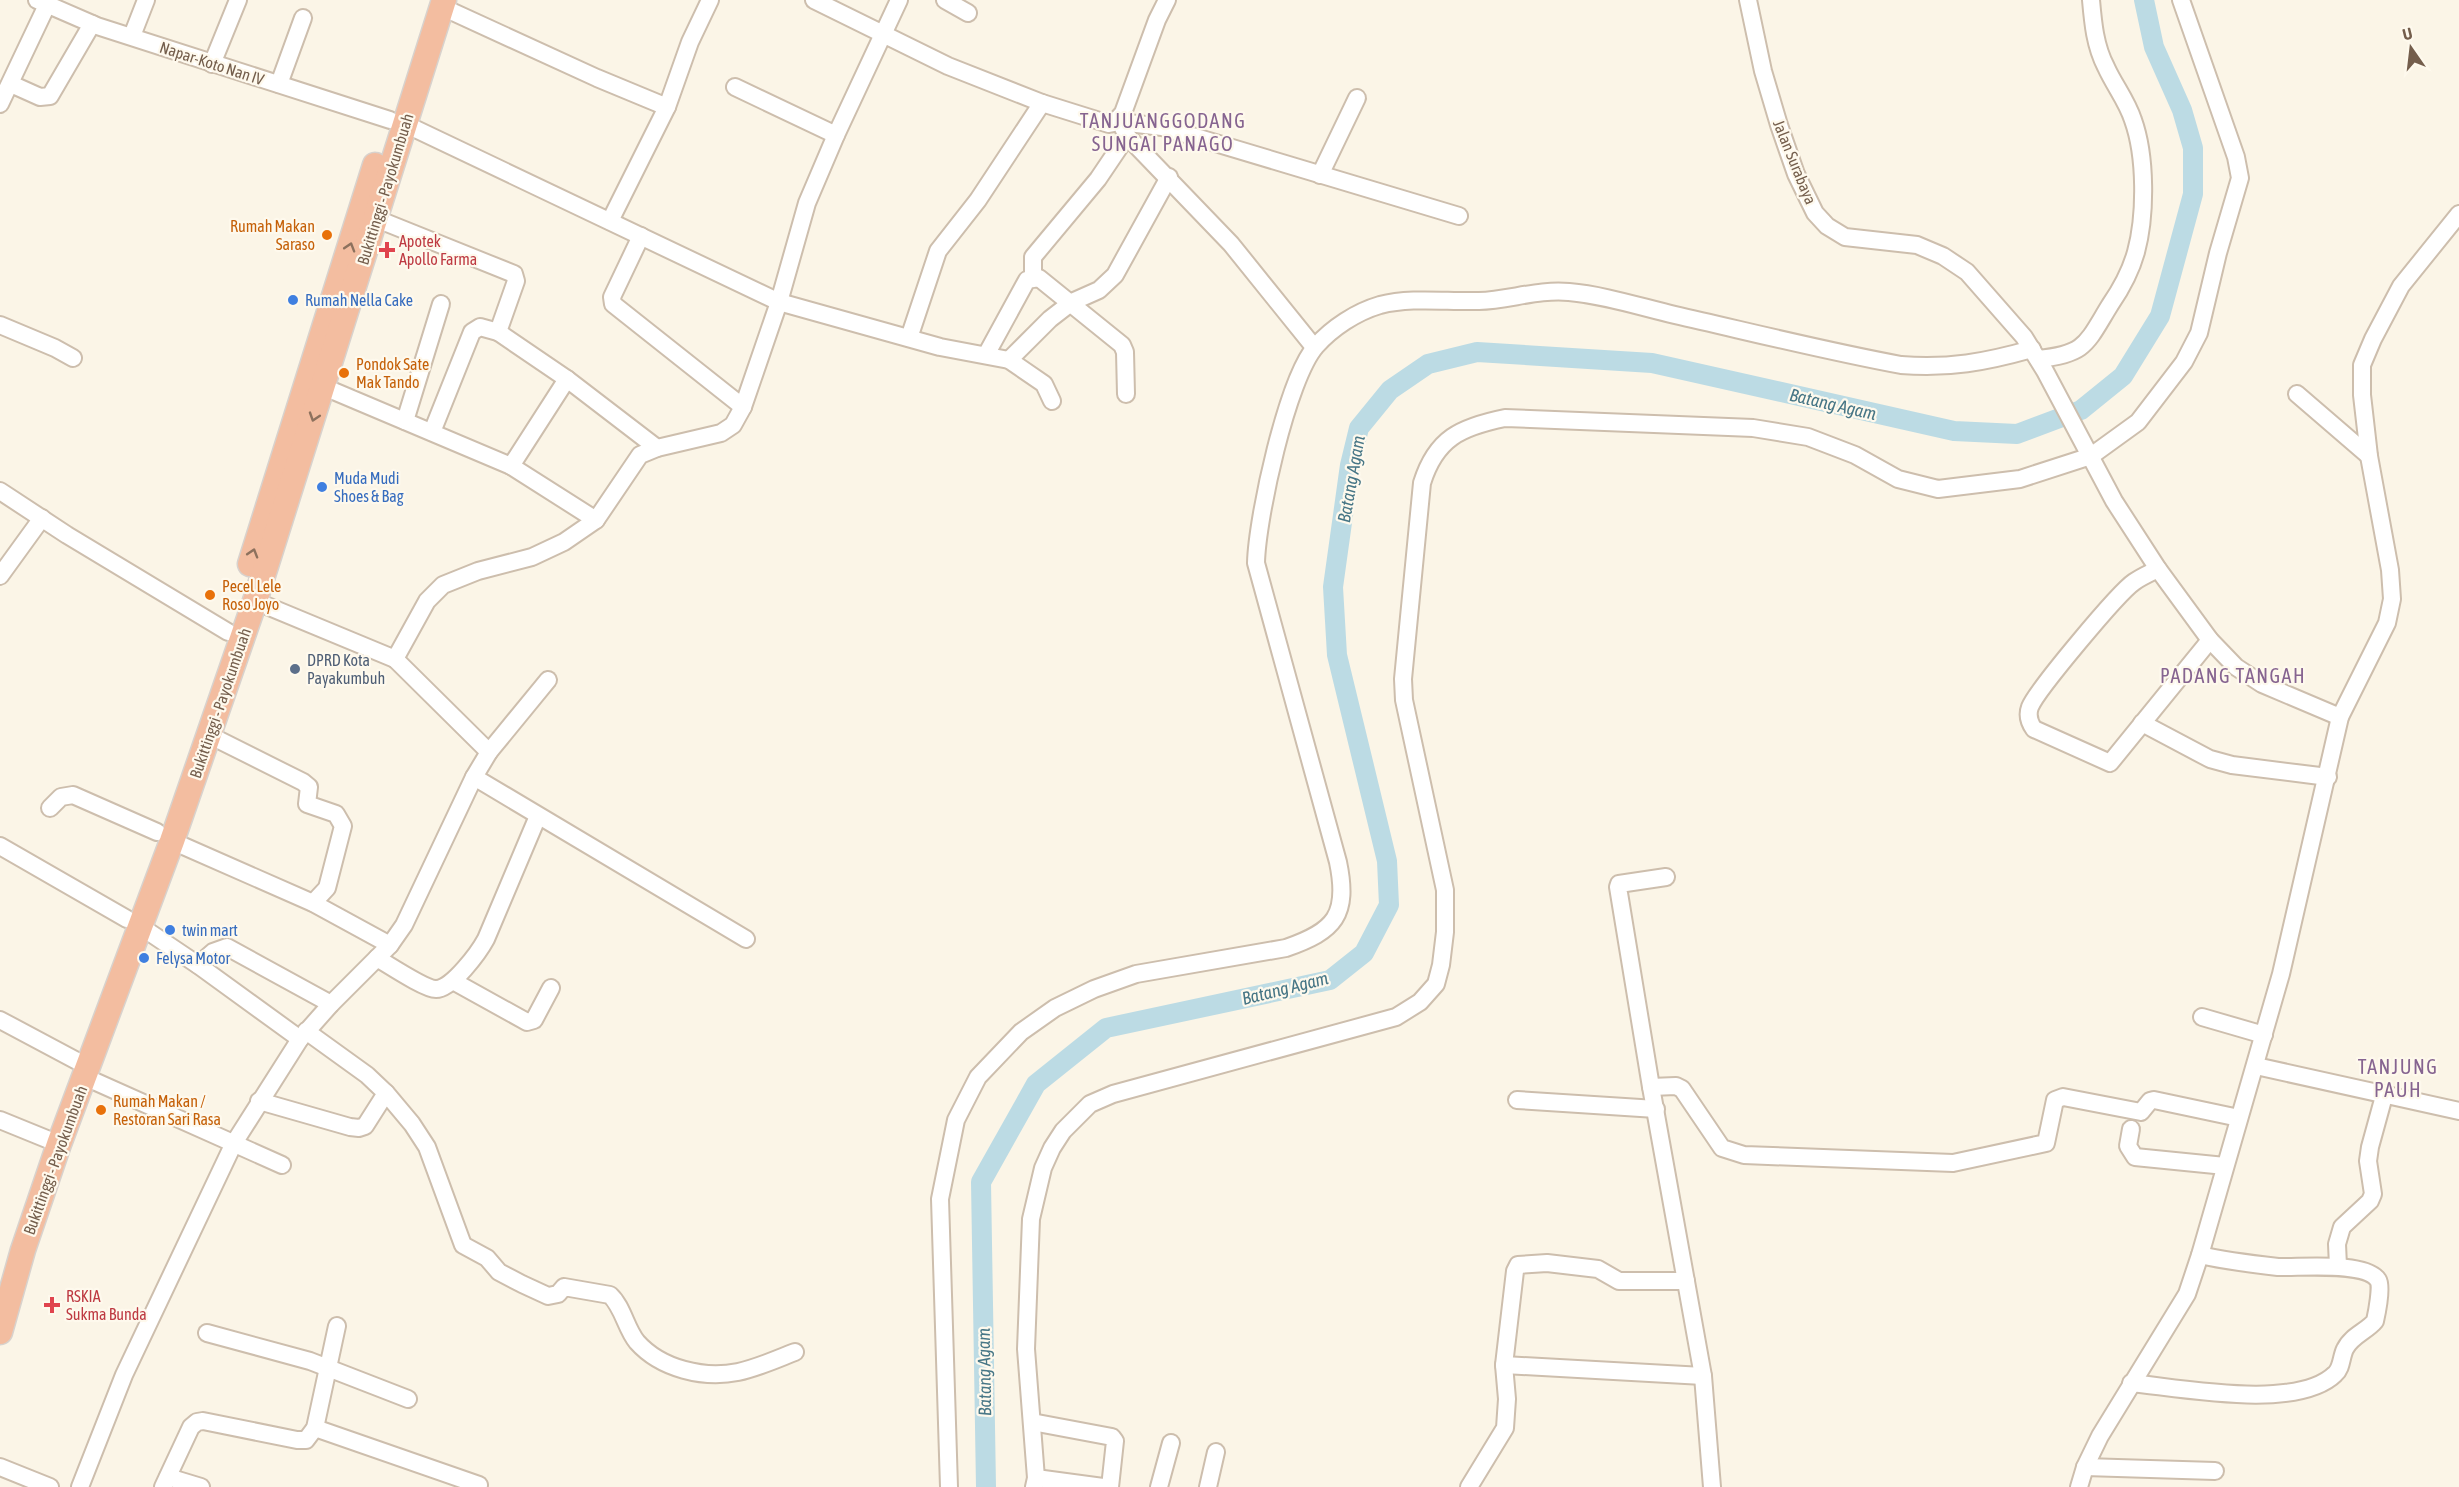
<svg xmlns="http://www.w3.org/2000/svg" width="2459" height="1487" font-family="'Asap Condensed',sans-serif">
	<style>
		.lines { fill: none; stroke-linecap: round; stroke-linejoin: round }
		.river { stroke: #bcdbe4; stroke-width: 20 }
		.minor-casing { stroke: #cdbead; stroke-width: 20 }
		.highway-casing { stroke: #d8d2cd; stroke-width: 27 }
		.minor { stroke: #fff; stroke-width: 16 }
		.highway { stroke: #f3bda0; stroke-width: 24 }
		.oneway { stroke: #8d715d }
		.food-dot { fill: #e8710a; stroke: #fef9ed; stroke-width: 2 }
		.health-dot { fill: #e0444e; stroke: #fef9ed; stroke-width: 2 }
		.shop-dot { fill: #3f7fe0; stroke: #fef9ed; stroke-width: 2 }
		.service-dot { fill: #5c6f8a; stroke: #fef9ed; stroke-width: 2 }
		.labels { text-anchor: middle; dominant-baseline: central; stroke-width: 4.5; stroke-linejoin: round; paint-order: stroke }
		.street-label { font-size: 16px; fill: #745e4c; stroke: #fef9ed }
		.food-label { font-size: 16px; fill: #c56008; stroke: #fef9ed; text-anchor: start }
		.health-label { font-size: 16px; fill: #be3a42; stroke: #fef9ed; text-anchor: start }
		.shop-label { font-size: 16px; fill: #366cbe; stroke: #fef9ed; text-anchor: start }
		.service-label { font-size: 16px; fill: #4e5e75; stroke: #fef9ed; text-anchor: start }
		.water-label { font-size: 18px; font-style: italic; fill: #477686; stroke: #fef9ed }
		.quarter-label { font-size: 20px; letter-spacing: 1.5px; fill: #866490; stroke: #fef9ed }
	</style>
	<rect width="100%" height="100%" fill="#fbf5e7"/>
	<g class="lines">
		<polyline class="river" points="986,1487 981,1182 1036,1084 1106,1028 1330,980 1364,953 1389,905 1387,861 1337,655 1333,587 1350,465 1359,428 1390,390 1428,364 1477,352 1652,363 1954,431 2017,434 2081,410 2123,376 2160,316 2193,194 2193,148 2182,110 2154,47 2144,0"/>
		<defs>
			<g id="minor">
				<polyline points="37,0 97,26 390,120"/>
				<polyline points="814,0 948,66 1042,103 1109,124 1114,123 1123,113 1157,20 1167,0"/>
				<polyline points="945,0 968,13"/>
				<polyline points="1748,0 1763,71 1779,125 1796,174 1815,213 1827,226 1845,237 1917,245 1943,256 1967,272 2024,337 2045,371 2114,501 2158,569 2210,640 2236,667 2262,684 2340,717"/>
				<polyline points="442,7 597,78 667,107"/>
				<polyline points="132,36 146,0"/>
				<polyline points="212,64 238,0"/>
				<polyline points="11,84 40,97 50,96 92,24"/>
				<polyline points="279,84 303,18"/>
				<polyline points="735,87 836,135"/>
				<polyline points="0,104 47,5"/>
				<polyline points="1120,122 1162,127 1459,216"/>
				<polyline points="405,124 779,302 940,347 1009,360 1044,384 1052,401"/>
				<polyline points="1127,136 1231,244 1314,347"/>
				<polyline points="1320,175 1357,98"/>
				<polyline points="377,219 514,274 516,281 498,332 567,379 657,448"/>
				<polyline points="610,221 667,107 690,42 710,0"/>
				<polyline points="641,236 612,297 613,304 743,407"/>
				<polyline points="1033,278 1033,257 1098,179 1127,136 1123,128"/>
				<polyline points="0,325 55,348 73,358"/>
				<polyline points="909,338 938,251 978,200 1042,103"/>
				<polyline points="986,355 1027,280 1039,278 1122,345 1125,352 1126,394"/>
				<path d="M2038 359C2086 354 2086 344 2110 305 2121 289 2131 270 2136 252 2146 215 2146 156 2133 120 2127 101 2114 85 2106 67 2095 46 2093 23 2091 0"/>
				<polyline points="1009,360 1050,319 1072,302 1099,290 1115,275 1169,177"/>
				<polyline points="324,387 511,466 596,520"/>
				<polyline points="2297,394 2369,456"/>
				<polyline points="405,421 441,304"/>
				<polyline points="432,432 472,332 480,327 498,332"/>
				<polyline points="511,466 567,379"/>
				<polyline points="0,491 67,535 228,632"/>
				<path d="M2158 569C2150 573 2141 577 2134 582 2118 593 2037 690 2030 707 2027 715 2029 722 2034 729L2110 763 2210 640"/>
				<polyline points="0,576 42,518"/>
				<polyline points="255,601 395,659 427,601 443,585 478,571 532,557 564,542 596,520 640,455 657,448 721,433 733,425 743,407 779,302 807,203 836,135 899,0"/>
				<polyline points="2142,723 2210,759 2232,765 2328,777"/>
				<polyline points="209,735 303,782 309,787 307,804 336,814 343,826 327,888 313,903"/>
				<polyline points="489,752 548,680"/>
				<polyline points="474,777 746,939"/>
				<polyline points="50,808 61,797 73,795 157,832"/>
				<polyline points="172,841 313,903 390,945"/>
				<polyline points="0,846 127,919"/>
				<polyline points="1666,877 1619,884 1618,887 1651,1087 1703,1376 1712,1487"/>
				<polyline points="140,926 198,965 300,1039"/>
				<path d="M377 958C389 965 425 989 436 989 452 989 479 952 486 939L538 816"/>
				<polyline points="198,965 213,952 227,947 331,1004"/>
				<polyline points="453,981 527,1022 534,1020 551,988"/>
				<polyline points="2202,1017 2264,1035"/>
				<polyline points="0,1020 77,1061"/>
				<polyline points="2256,1066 2459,1111"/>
				<polyline points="85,1077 282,1165"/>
				<polyline points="1651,1087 1676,1086 1682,1089 1722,1148 1744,1155 1953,1163 2046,1143 2055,1100 2063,1097 2141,1112 2150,1101 2154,1100 2239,1118"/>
				<path d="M386 1093 412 1124 427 1147 463 1245 487 1258 499 1272 522 1284 548 1296 558 1294 564 1287 610 1295C623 1307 626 1329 637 1342 661 1369 704 1379 738 1372 757 1368 777 1359 795 1352"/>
				<polyline points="1517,1100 1656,1109"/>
				<polyline points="259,1101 350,1127 359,1128 365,1126 386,1093 367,1075 306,1031"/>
				<polyline points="0,1120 59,1144"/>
				<polyline points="2131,1129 2128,1146 2135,1157 2225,1166"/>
				<polyline points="2338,1266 2337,1244 2342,1227 2370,1201 2373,1194 2368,1161 2370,1147 2384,1096"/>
				<polyline points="207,1333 310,1361 408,1399"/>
				<polyline points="1504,1365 1703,1376"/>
				<path d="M2131 1383C2181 1388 2297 1411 2335 1374 2342 1368 2341 1357 2345 1349 2351 1336 2367 1331 2375 1321 2377 1312 2382 1286 2378 1280 2366 1261 2299 1268 2278 1267 2252 1264 2226 1261 2200 1255"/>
				<polyline points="1032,1422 1112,1437 1115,1441 1110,1487"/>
				<polyline points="315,1428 479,1485"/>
				<polyline points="0,1467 50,1487"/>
				<polyline points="2085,1467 2215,1471"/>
				<polyline points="168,1477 201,1487"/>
				<polyline points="1036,1478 1103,1487"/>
				<polyline points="80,1487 124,1375 234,1143 300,1039 331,1004 390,945 404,925 474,777 489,752 395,659"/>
				<polyline points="163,1487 191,1427 197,1422 203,1421 297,1440 306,1440 315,1428 337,1326"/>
				<path d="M949 1487 940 1199 956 1120 978 1077 1021 1032 1055 1008 1094 989 1136 974 1286 948C1335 931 1349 915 1338 862L1256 563C1257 518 1287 379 1316 346 1332 328 1356 312 1380 305 1412 297 1446 302 1479 301 1509 300 1539 289 1569 292 1604 295 1641 307 1675 315 1750 332 1825 351 1901 365 1948 369 1986 362 2032 349"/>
				<path d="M1034 1487 1036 1478 1026 1349 1031 1219 1043 1168 1052 1148 1063 1131 1090 1104 1113 1094 1396 1017 1420 1002 1436 984 1441 965 1445 932V890L1404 700 1403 679 1422 483C1436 438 1461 427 1505 418L1753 428 1808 437 1855 455 1898 479 1938 489 2020 479 2091 456 2138 422 2184 362 2199 333 2218 253 2240 178 2236 157 2181 0"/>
				<polyline points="1159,1487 1171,1443"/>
				<polyline points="1208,1487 1216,1452"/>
				<polyline points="1469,1487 1505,1428 1507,1399 1504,1365 1515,1271 1518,1265 1547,1263 1598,1269 1619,1281 1686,1281"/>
				<polyline points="2079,1487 2085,1467 2100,1436 2187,1294 2200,1255 2281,974 2340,717 2387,623 2392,599 2390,570 2369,456 2362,395 2362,365 2373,339 2401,286 2459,214"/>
			</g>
			<g id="highway">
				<polyline points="250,564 375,165"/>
				<polyline points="0,1332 23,1250 59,1144 172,841 255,601 444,0"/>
			</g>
		</defs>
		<use href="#minor" class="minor-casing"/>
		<use href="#highway" class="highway-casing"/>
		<use href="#minor" class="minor"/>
		<use href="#highway" class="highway"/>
	</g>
	<defs><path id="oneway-chevron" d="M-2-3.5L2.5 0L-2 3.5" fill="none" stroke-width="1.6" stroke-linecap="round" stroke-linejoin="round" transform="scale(1.5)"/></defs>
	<g class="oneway">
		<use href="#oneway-chevron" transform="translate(350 247) rotate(-73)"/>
		<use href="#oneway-chevron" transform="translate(314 417) rotate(108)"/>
		<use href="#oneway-chevron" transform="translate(253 553) rotate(-73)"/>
	</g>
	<g class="food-dot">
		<circle cx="327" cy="235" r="6"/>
		<circle cx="344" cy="373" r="6"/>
		<circle cx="210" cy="595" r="6"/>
		<circle cx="101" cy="1110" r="6"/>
	</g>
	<g class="health-dot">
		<path d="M384 241h6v6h6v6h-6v6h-6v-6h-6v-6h6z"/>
		<path d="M49 1296h6v6h6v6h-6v6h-6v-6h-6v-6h6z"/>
	</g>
	<g class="shop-dot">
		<circle cx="293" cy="300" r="6"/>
		<circle cx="322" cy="487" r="6"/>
		<circle cx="170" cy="930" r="6"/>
		<circle cx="144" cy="958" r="6"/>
	</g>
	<circle class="service-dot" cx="295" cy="669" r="6"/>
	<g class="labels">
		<g class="street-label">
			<text transform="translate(212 63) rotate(18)">Napar-Koto Nan IV</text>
			<text transform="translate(1795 162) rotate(68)">Jalan Surabaya</text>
			<text transform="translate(385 189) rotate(-73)">Bukittinggi - Payokumbuah</text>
			<text transform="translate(220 703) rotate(-71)">Bukittinggi - Payokumbuah</text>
			<text transform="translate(55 1160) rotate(-70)">Bukittinggi - Payokumbuah</text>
		</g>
		<g class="food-label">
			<text x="315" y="226" text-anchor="end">Rumah Makan<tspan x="315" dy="18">Saraso</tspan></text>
			<text x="356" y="364">Pondok Sate<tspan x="356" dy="18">Mak Tando</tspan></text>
			<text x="222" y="586">Pecel Lele<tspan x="222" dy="18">Roso Joyo</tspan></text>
			<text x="113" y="1101">Rumah Makan /<tspan x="113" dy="18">Restoran Sari Rasa</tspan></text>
		</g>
		<g class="health-label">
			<text x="399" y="241">Apotek<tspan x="399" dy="18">Apollo Farma</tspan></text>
			<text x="66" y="1296">RSKIA<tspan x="66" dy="18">Sukma Bunda</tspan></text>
		</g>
		<g class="shop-label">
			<text x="305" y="300">Rumah Nella Cake</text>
			<text x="334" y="478">Muda Mudi<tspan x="334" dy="18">Shoes &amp; Bag</tspan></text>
			<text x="182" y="930">twin mart</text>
			<text x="156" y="958">Felysa Motor</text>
		</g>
		<g class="service-label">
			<text x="307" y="660">DPRD Kota<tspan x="307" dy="18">Payakumbuh</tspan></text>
		</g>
		<g class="water-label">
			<text transform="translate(1833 404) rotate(13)">Batang Agam</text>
			<text transform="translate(1351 479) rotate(-80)">Batang Agam</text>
			<text transform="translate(1285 988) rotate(-14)">Batang Agam</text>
			<text transform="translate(984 1372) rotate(-91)">Batang Agam</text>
		</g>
		<g class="quarter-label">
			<text x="1163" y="120">TANJUANGGODANG<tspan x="1163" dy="23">SUNGAI PANAGO</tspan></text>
			<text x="2233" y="675">PADANG TANGAH</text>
			<text x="2398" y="1066">TANJUNG<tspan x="2398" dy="23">PAUH</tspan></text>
		</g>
	</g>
	<g transform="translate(2411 48) rotate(346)" stroke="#fef9ed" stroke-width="4.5" paint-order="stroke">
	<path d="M0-4.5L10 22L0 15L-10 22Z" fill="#745e4c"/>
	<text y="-9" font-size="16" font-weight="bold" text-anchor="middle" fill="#745e4c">U</text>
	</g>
</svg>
